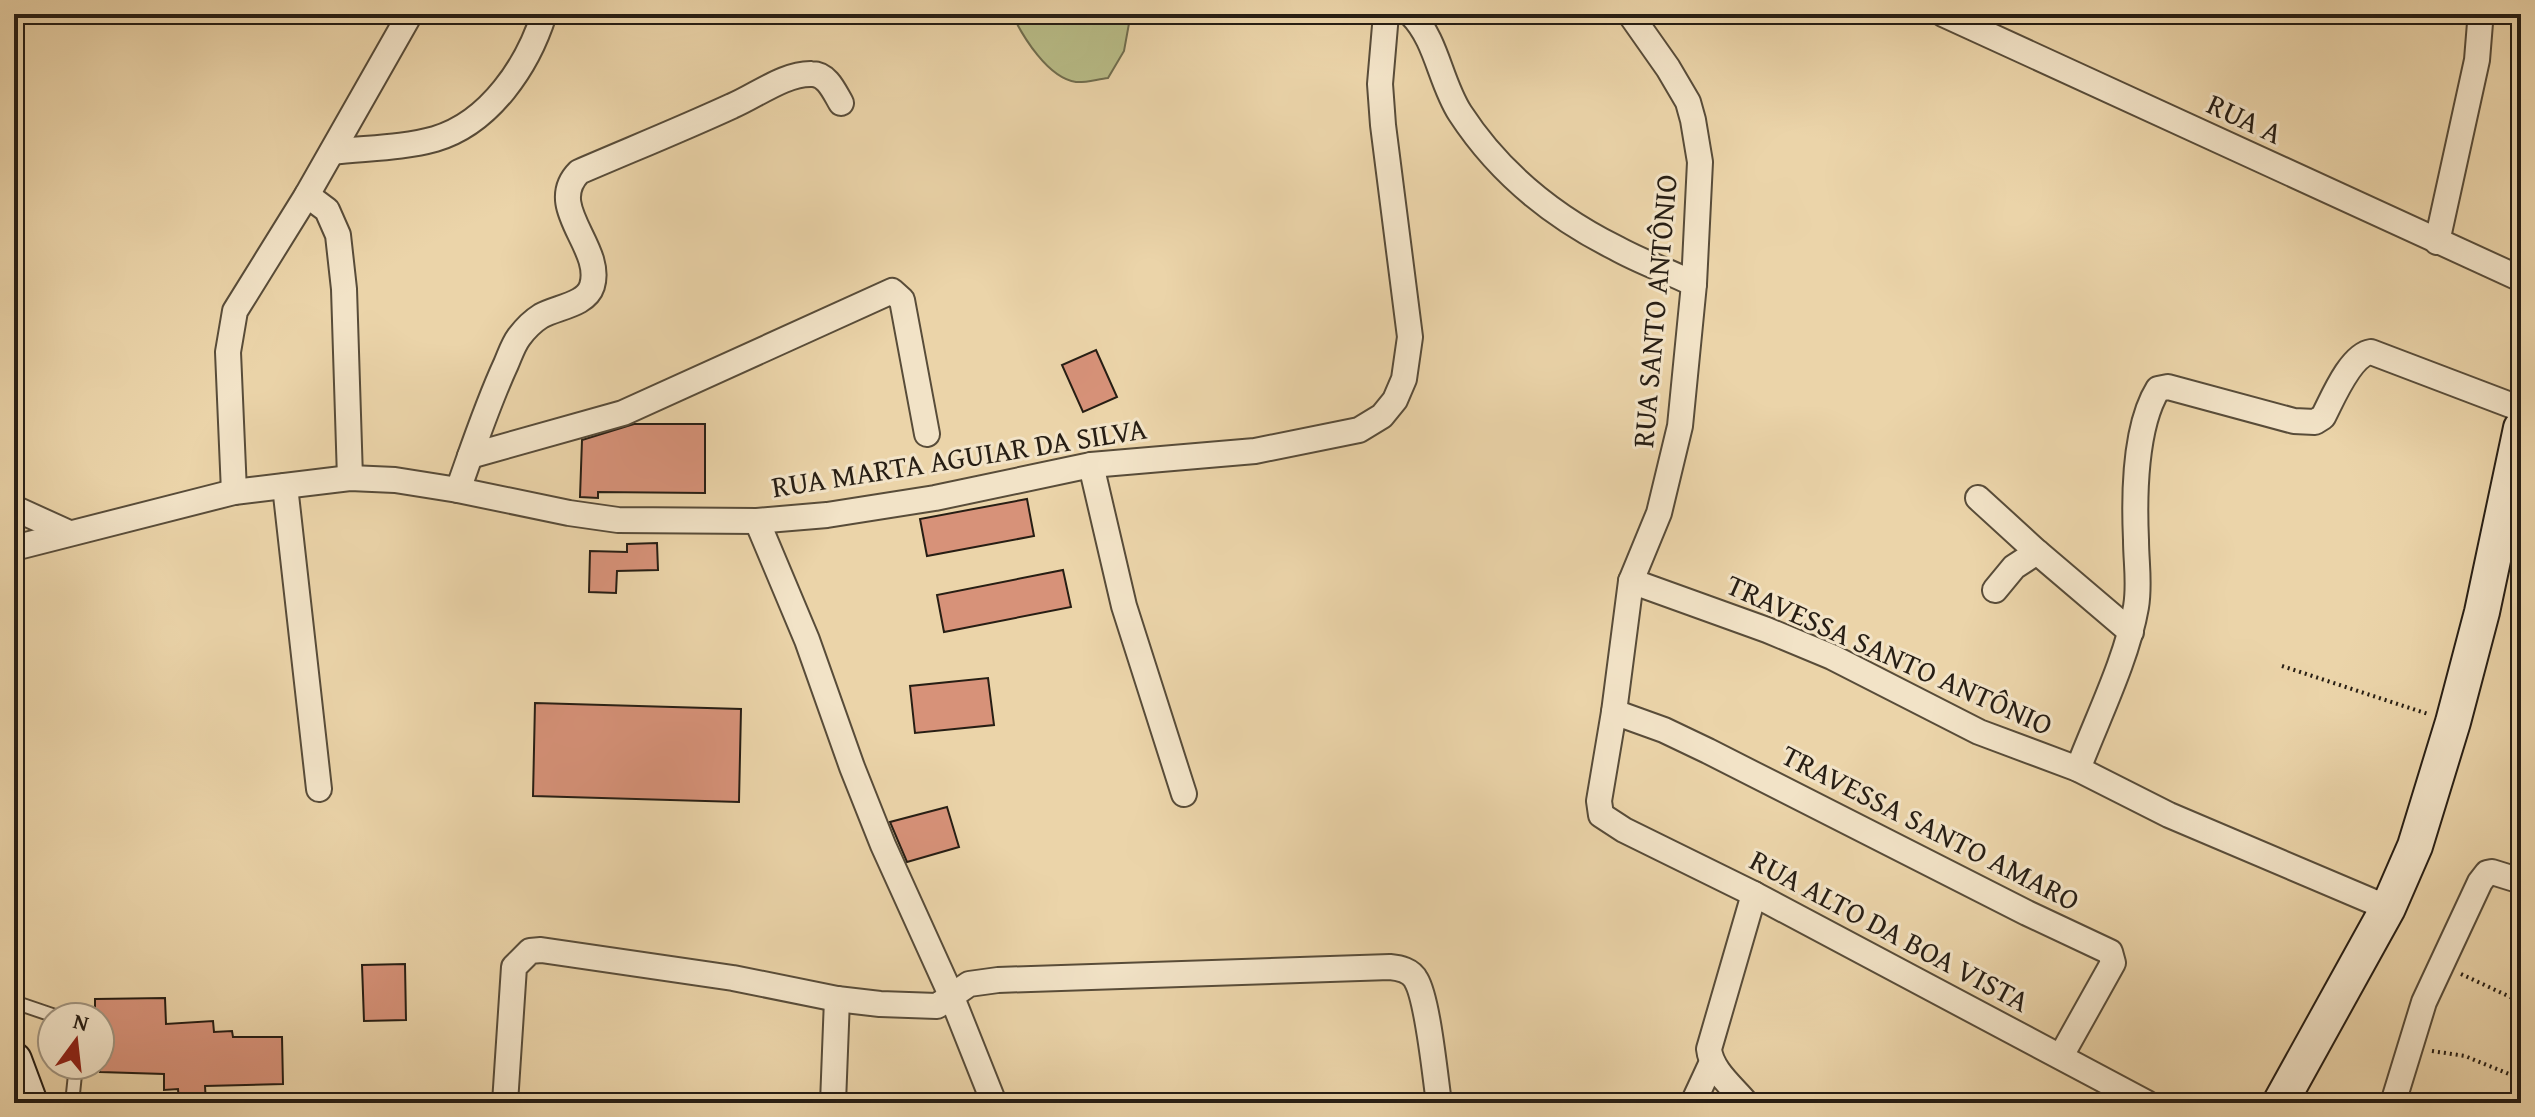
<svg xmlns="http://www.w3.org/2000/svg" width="2535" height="1117" font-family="'Gentium Book Plus',serif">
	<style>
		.green { fill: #b8bc87; stroke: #706d4e; stroke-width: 2 }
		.building { fill: #d79279; stroke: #271e14; stroke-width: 2 }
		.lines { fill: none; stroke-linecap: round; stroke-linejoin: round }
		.service-casing { stroke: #584c39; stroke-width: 16 }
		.minor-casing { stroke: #584c39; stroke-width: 28 }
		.secondary-casing { stroke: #271e14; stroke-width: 38 }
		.path { stroke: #271e14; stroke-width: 4; stroke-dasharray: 2 4; stroke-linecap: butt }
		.service { stroke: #f2e3c7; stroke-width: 12 }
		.minor { stroke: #f2e3c7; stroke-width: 24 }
		.secondary { stroke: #f2e3c7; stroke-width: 34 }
		.labels { text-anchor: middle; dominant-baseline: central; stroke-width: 6; stroke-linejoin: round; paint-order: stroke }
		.street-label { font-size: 30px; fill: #271e14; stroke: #f2e3c7 }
	</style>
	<rect width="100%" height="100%" fill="#ebd4a9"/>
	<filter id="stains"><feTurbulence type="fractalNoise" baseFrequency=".0025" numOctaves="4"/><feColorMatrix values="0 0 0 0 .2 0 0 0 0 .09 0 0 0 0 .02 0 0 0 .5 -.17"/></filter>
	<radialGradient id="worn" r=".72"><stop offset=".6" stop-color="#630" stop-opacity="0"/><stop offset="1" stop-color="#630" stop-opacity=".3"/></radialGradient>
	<path class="green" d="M1012 14H1129L1130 18 1124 51 1108 78C1098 79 1085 83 1076 82 1048 78 1023 37 1012 14Z"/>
	<g class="building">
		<polygon points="1096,350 1117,397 1083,412 1062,365"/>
		<polygon points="634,424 705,424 705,493 598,492 598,498 580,497 582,440"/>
		<polygon points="1027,499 1034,536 927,556 920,519"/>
		<polygon points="657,543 658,570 617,571 616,593 589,592 590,551 627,552 627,544"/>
		<polygon points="1063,570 1071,607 944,632 937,595"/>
		<polygon points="988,678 994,725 915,733 910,686"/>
		<polygon points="535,703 741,709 739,802 533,796"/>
		<polygon points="947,807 959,847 907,862 890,822"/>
		<polygon points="405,964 406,1020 364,1021 362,965"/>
		<polygon points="165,998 166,1024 213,1021 214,1032 232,1031 233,1037 282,1037 283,1084 205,1086 206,1103 179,1103 178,1089 164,1090 164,1074 100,1072 100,1017 95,1017 95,999"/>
	</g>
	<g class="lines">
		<defs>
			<g id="service">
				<polyline points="14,1002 58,1017"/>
				<polyline points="72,1103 76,1065"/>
			</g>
			<g id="minor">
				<path d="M1411 14C1437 40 1440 82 1460 113 1499 173 1552 216 1616 248 1641 262 1668 271 1694 284"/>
				<polyline points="1630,14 1668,68 1688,102 1693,120 1700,162 1694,284 1680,426 1659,513 1631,581 1614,712 1599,801 1601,815 1624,830 1754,894 2147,1103"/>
				<polyline points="1943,14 2521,279"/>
				<path d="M332 152C365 148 403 148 435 139 490 123 528 65 544 14"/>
				<polyline points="307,195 327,210 338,235 344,289 350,478"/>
				<polyline points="2437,242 2477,60 2480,23 2477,14"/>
				<polyline points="470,456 623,413 892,291 902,300 927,434"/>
				<polyline points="1091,465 1124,606 1184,794"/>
				<polyline points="285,486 319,789"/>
				<path d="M458 490C473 448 487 405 506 364 510 355 513 345 519 337 525 329 533 321 541 316 557 307 586 305 592 286 604 247 544 207 579 172 630 150 682 129 732 106 756 96 785 73 812 74 827 74 834 91 841 103"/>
				<polyline points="234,492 228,352 235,311 307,195 410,14"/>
				<polyline points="1978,498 2037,552"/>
				<polyline points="14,508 69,533"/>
				<polyline points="757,521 807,640 852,767 883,845 951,995 994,1103"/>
				<polyline points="14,548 234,492 350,478 395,480 458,490 569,513 618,520 757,521 827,515 935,498 1091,465 1255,451 1359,430 1382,416 1395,400 1404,379 1410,337 1383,125 1380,84 1386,14"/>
				<polyline points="1631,581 1767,630 1832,657 1979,732 2078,769 2169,815 2388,908"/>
				<polyline points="1995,590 2014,567 2037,552 2131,632"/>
				<polyline points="1614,712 1664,730 1708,751 2027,913 2110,952 2113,963 2061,1056"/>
				<path d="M2078 769C2097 719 2127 659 2136 607 2140 584 2136 562 2136 540 2134 496 2135 426 2158 389L2168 387 2294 421 2315 422 2323 417C2332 400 2350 355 2371 352L2521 409"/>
				<path d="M505 1103 514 967 530 951 541 950 733 978 837 999 880 1004 937 1006 969 984 998 980 1390 967C1400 968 1411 970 1416 980 1428 1000 1435 1076 1439 1103"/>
				<polyline points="833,1103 837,999"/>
				<polyline points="1693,1103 1712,1062"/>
				<path d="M1746 1103C1733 1087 1711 1070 1709 1049L1754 894"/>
				<polyline points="2393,1103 2424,1002 2480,882 2487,873 2492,872 2521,881"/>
			</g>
			<g id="secondary">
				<polyline points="14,1060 30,1103"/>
				<polyline points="2280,1103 2388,908 2415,846 2453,722 2482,612 2521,428"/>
			</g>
		</defs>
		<use href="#service" class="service-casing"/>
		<use href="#minor" class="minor-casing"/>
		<use href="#secondary" class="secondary-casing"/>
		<g class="path">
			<polyline points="2282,666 2428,714"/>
			<polyline points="2461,974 2521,1002"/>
			<polyline points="2432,1051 2465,1056 2521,1079"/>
		</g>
		<use href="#service" class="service"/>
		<use href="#minor" class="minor"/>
		<use href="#secondary" class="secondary"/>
	</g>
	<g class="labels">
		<g class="street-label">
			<text transform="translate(2245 118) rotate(25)">RUA A</text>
			<text transform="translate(1654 311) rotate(-85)">RUA SANTO ANTÔNIO</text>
			<text transform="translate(959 457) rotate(-9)">RUA MARTA AGUIAR DA SILVA</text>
			<text transform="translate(1890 654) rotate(24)">TRAVESSA SANTO ANTÔNIO</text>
			<text transform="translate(1931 827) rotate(27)">TRAVESSA SANTO AMARO</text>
			<text transform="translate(1890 930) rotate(28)">RUA ALTO DA BOA VISTA</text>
		</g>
	</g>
	<rect width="2535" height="1117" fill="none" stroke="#ebd4a9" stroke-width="48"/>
	<rect x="16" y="16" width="2503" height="1085" fill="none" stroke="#271e14" stroke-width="4"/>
	<rect x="24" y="24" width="2487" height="1069" fill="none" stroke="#271e14" stroke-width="2"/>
	<g transform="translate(76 1041) rotate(15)"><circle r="38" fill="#f2e3c7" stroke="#a1947f" stroke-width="2"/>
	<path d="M0-6L14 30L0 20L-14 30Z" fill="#8f2418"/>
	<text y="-12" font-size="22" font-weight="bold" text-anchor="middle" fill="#271e14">N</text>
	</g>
	<rect width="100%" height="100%" filter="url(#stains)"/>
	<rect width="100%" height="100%" fill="url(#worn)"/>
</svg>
